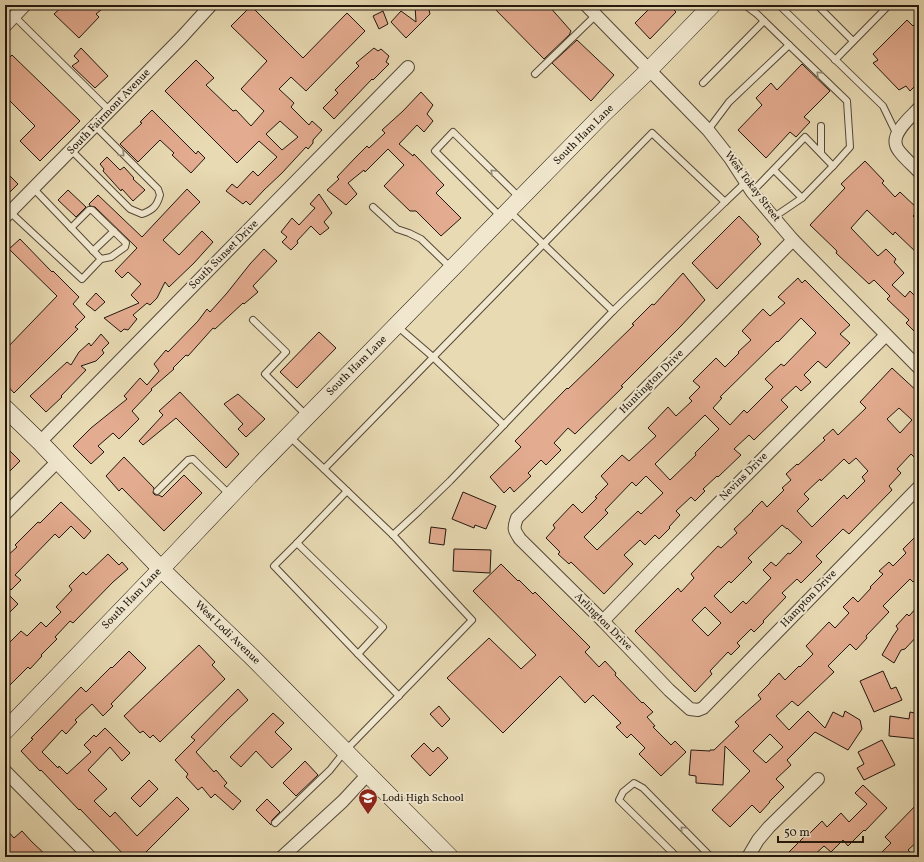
<svg xmlns="http://www.w3.org/2000/svg" width="924" height="862" font-family="Vollkorn,serif">
	<style>
		.building { fill: #e3ab8f; stroke: #22170e; fill-rule: evenodd }
		.lines { fill: none; stroke-linecap: round; stroke-linejoin: round }
		.lane-casing { stroke: #544837; stroke-width: 8 }
		.street-casing { stroke: #544837; stroke-width: 14 }
		.secondary-casing { stroke: #22170e; stroke-width: 18 }
		.lane { stroke: #f0e7ce; stroke-width: 6 }
		.street { stroke: #f0e7ce; stroke-width: 12 }
		.secondary { stroke: #f0e7ce; stroke-width: 17 }
		.oneway { stroke: #938978 }
		.labels { text-anchor: middle; dominant-baseline: central; stroke-width: 4; stroke-linejoin: round; paint-order: stroke }
		.street-label { font-size: 11px; fill: #22170e; stroke: #f0e7ce }
		.poi-label { font-size: 11px; fill: #22170e; stroke: #f0e7ce; text-anchor: start }
	</style>
	<rect width="100%" height="100%" fill="#e8dab3"/>
	<filter id="stains"><feTurbulence type="fractalNoise" baseFrequency=".005" numOctaves="4"/><feColorMatrix values="0 0 0 0 .2 0 0 0 0 .09 0 0 0 0 .02 0 0 0 .5 -.17"/></filter>
	<radialGradient id="worn" r=".72"><stop offset=".6" stop-color="#630" stop-opacity="0"/><stop offset="1" stop-color="#630" stop-opacity=".3"/></radialGradient>
	<g class="building">
		<polygon points="64,5 107,5 96,14 99,17 79,38 54,14"/>
		<polygon points="415,5 428,5 430,14 406,38 391,22 401,11 416,22"/>
		<polygon points="491,5 548,5 571,31 570,33 570,34 544,59"/>
		<polygon points="653,5 669,5 676,12 650,39 635,23"/>
		<path d="M251 6 303 58 347 13 365 31 306 91 291 77 279 89 294 103 291 107 309 125 312 121 322 130 313 140V143L308 149 306 147 282 173 264 190 250 205 246 201 243 204 226 191 232 184 237 188 253 171 258 176 277 157 259 141 237 163 165 91 196 60 214 78 206 85 233 111 236 110 251 126 264 111 241 89 267 61 231 26ZM280 121 298 137 282 150 266 134Z"/>
		<polygon points="383,11 388,24 379,29 373,16"/>
		<polygon points="919,19 919,82 910,91 906,86 899,90 873,63 878,60 873,54 907,20 913,26"/>
		<polygon points="577,40 614,75 591,101 552,63"/>
		<polygon points="81,48 108,76 95,88 72,66 79,61 74,56"/>
		<polygon points="374,48 378,51 381,49 389,56 386,62 389,64 373,80 372,79 334,119 323,108 338,93 335,90 359,66 356,63"/>
		<polygon points="12,55 80,121 40,161 20,141 35,126 5,96 5,62"/>
		<polygon points="802,64 830,91 804,117 810,122 796,137 790,132 766,158 738,130 762,105 756,98 771,83 777,90"/>
		<polygon points="421,92 433,105 427,114 433,121 424,132 417,125 399,144 413,156 414,154 444,185 436,193 461,218 441,236 416,211 410,211 384,186 404,165 388,149 365,172 364,170 348,183 357,194 346,205 327,190 339,179 337,177 355,158 367,146 369,148 385,133 382,130 403,111"/>
		<polygon points="152,110 196,154 198,151 205,158 191,173 172,155 174,153 160,140 138,162 120,144 142,123 140,122"/>
		<polygon points="107,157 120,170 124,167 134,178 133,179 145,190 133,201 122,189 121,191 103,171 104,169 100,164"/>
		<polygon points="865,161 884,181 882,183 895,197 900,192 919,210 913,216 919,222 919,255 895,232 893,235 867,210 851,228 878,256 886,249 896,259 894,262 904,273 892,285 905,297 910,291 919,300 919,336 906,323 909,320 887,299 890,296 874,280 869,284 836,253 837,251 810,225 845,188 841,184"/>
		<polygon points="5,171 18,184 5,197"/>
		<polygon points="187,189 200,202 163,240 179,255 202,231 213,242 194,263 169,287 165,282 157,298 150,305 147,303 133,315 137,319 128,330 124,329 121,332 104,318 139,303 131,295 141,284 128,272 122,278 115,271 137,248 95,207 90,206 89,204 98,195 142,237"/>
		<polygon points="68,190 86,207 76,217 58,200"/>
		<polygon points="319,194 332,213 324,222 329,228 320,235 311,226 297,241 298,243 291,250 282,242 287,237 281,232 292,218 299,225 315,208 310,204"/>
		<polygon points="739,216 759,237 757,239 761,244 717,289 692,263"/>
		<polygon points="20,239 52,272 53,271 79,297 73,304 85,317 75,327 78,329 14,393 5,383 5,350 57,296 9,249"/>
		<polygon points="264,249 277,261 253,286 258,292 244,304 243,303 215,329 213,328 188,356 186,355 173,368 174,369 151,389 152,390 132,411 139,419 119,439 113,433 98,446 104,452 91,464 73,446 91,428 127,399 124,396 140,378 147,385 159,371 154,364 166,350 168,352 198,321 207,309 210,312 227,293 250,264"/>
		<polygon points="683,273 705,300 681,326 621,386 623,387 575,434 568,428 554,443 561,450 546,465 541,460 528,473 531,476 514,492 510,487 504,493 490,477 521,447 515,441 567,388 568,389 597,361 634,325 632,324 652,304 654,305"/>
		<path d="M798 278 802 283 805 280 850 325 840 334 850 343 826 368 818 361 804 375 811 382 801 391 796 386 781 400 788 407 754 440 749 435 734 449 741 455 718 477 717 476 703 489 705 491 695 501 691 497 676 511 680 515 669 527 670 528 659 539 655 535 645 545 640 540 624 555 633 564 604 594 571 562 569 564 558 554 560 552 546 538 555 528 553 525 573 504 582 513 597 498 595 497 608 484 601 476 622 455 629 461 656 436 648 428 668 407 676 416 692 401 689 398 700 387 693 381 716 358 725 367 739 353 738 352 751 340 742 331 763 309 770 316 785 303 778 297ZM801 318 816 333 784 366 781 364 765 379 773 387 747 413 744 410 730 425 713 408 722 398 720 397 777 341 778 342ZM705 415 719 429 695 453 696 455 670 480 655 464ZM646 476 663 493 641 514 638 511 597 550 584 537 608 513 605 510 632 482 636 486Z"/>
		<polygon points="96,293 105,302 95,311 86,304"/>
		<polygon points="319,332 336,348 297,388 280,372"/>
		<polygon points="101,334 109,343 102,350 104,353 96,361 81,366 86,370 61,396 62,397 46,412 30,396 67,362 71,365 79,352 89,343 91,346"/>
		<path d="M892 368 919 393V462L911 454 897 469 901 473 889 486 892 490 849 534 843 529 816 556 822 562 801 583 797 579 782 593 786 597 763 621 764 622 754 632 751 629 737 643 740 646 731 655 728 652 710 671 712 674 695 692 635 631 678 588 681 592 694 578 691 574 718 546 721 548 737 533 734 529 753 511H752L762 501 767 507 784 490 782 488 791 480 786 474 797 464 798 465 825 440 823 438 833 429 838 435 866 408 860 402ZM899 408 912 420 900 433 887 419ZM856 458 868 471 862 477 865 481 847 499 844 495 812 527 797 511 809 499 804 494 820 479 821 481 844 459 849 464ZM782 525 787 529V528L802 542 790 554 788 553 776 566 771 562 763 570 771 578 746 604 743 601 731 613 714 596 729 581 731 583 752 562 748 558ZM705 607 721 623 708 636 692 620Z"/>
		<polygon points="180,392 239,454 226,468 176,418 143,445 139,441 163,415 159,411"/>
		<polygon points="238,394 265,419 246,437 238,429 243,424 224,404"/>
		<polygon points="5,446 20,461 10,471 5,466"/>
		<polygon points="124,457 154,488 153,493 155,495 159,495 162,497 184,475 202,493 164,531 122,488 119,491 106,476"/>
		<polygon points="463,492 496,506 486,529 475,525 474,528 452,519"/>
		<polygon points="61,502 91,531 84,539 71,526 59,538 55,534 15,575 21,580 11,590 5,584 5,558 17,547 15,545 38,522 40,523"/>
		<polygon points="431,527 446,529 444,545 429,543"/>
		<path d="M919 533V576L913 582 910 579 883 606 889 612 866 636 867 638 856 650 850 644 828 666 834 672 798 706 792 701 776 716 789 730 808 711 825 728 833 712 843 717 845 711 860 720 862 729 848 750 815 732 787 760 791 765 776 779 784 787 769 802H770L760 813 752 805 730 827 712 810 750 771 725 746 723 785 696 783V776L689 775 691 750 710 751V750H714L739 726 735 722 761 699 758 695 770 683V682L779 673 785 680 799 666 800 667 813 654 806 646 829 622 835 628 849 613 843 607 853 597 858 602 871 588 870 587 883 574 879 571 889 562 893 566 906 553 903 549ZM770 734 783 747 766 763 753 751Z"/>
		<polygon points="454,549 491,550 490,573 453,571"/>
		<polygon points="108,554 119,565 122,562 128,569 113,582 73,623 70,621 55,637 57,639 41,655 42,656 30,669 28,667 5,690 5,647 21,631 27,636 41,622 46,627 61,612 56,607 72,590 69,586 83,572 86,575"/>
		<polygon points="501,564 518,581 519,580 533,594 535,592 590,647 585,652 599,667 605,661 616,673 615,675 642,703 643,702 653,712 647,717 655,726 653,727 671,745 675,741 686,752 661,776 639,754 645,748 631,734 627,738 616,727 621,723 593,695 585,703 560,676 503,733 447,678 489,638 521,669 536,655 473,591"/>
		<polygon points="10,596 18,604 5,617 5,602"/>
		<polygon points="919,605 919,634 905,649 901,650 894,663 882,655 893,636 898,629 896,626 907,614 909,616"/>
		<polygon points="199,645 215,662 212,665 225,679 160,742 153,735 150,738 143,731 140,733 124,716"/>
		<polygon points="129,651 146,668 111,704 113,706 103,716 92,704 75,720 77,722 66,734 62,730 42,752 58,768 59,766 67,774 91,752 84,745 94,735 96,737 105,728 130,753 122,761 110,747 88,770 107,789 94,801 110,817 115,812 137,836 177,797 189,809 141,857 126,857 80,809 79,810 41,770 40,771 21,751 33,739 31,738 46,723 81,687 86,692 111,667 112,668"/>
		<polygon points="883,671 891,689 896,687 902,700 874,712 860,681"/>
		<polygon points="238,689 248,700 227,720 196,752 214,772 216,770 227,783 224,786 241,801 233,810 215,794 211,798 202,787 198,790 186,777 188,774 175,760 195,740 191,737"/>
		<polygon points="439,706 450,719 442,727 430,714"/>
		<polygon points="910,712 919,714 919,739 889,736 890,716 909,719"/>
		<polygon points="273,713 284,723 275,732 292,749 272,768 256,751 241,767 230,757"/>
		<polygon points="882,740 895,765 864,780 857,768 864,764 858,752"/>
		<polygon points="424,743 433,752 438,747 448,758 430,776 411,756"/>
		<polygon points="305,761 318,775 296,796 283,783"/>
		<polygon points="149,780 158,789 140,807 131,798"/>
		<polygon points="863,785 887,808 865,831 864,830 848,846 843,840 831,852 824,846 812,857 784,857 808,833 809,834 822,821 827,827 841,813 849,822 867,804 855,793"/>
		<polygon points="267,799 280,812 272,820 271,825 256,810"/>
		<polygon points="919,802 919,840 908,850 915,857 877,857 891,843 885,837"/>
		<polygon points="5,828 14,838 22,831 32,842 48,857 9,857 5,853"/>
	</g>
	<g class="lines">
		<defs>
			<g id="lane">
				<polyline points="745,5 757,14 847,101 850,147 833,166"/>
				<polyline points="779,5 883,106 897,135"/>
				<polyline points="817,5 853,41"/>
				<polyline points="14,16 110,111"/>
				<polyline points="835,60 889,5"/>
				<polyline points="535,74 596,15"/>
				<polyline points="703,83 764,21"/>
				<polyline points="821,126 821,153"/>
				<polyline points="708,130 729,102 789,45"/>
				<path d="M71 150 130 209 142 214C153 210 157 206 160 195L158 189 95 126"/>
				<polyline points="752,192 805,137 833,166 802,198 774,170"/>
				<polyline points="725,202 746,182"/>
				<polyline points="373,207 397,229 409,233 421,239 451,268"/>
				<polyline points="10,212 82,279 101,259 33,188"/>
				<polyline points="501,217 435,151 453,132 520,198"/>
				<polyline points="774,217 802,198"/>
				<polyline points="71,228 89,210 92,210 126,243 125,247 111,257 101,259"/>
				<polyline points="93,251 114,231"/>
				<polyline points="253,320 286,352 265,374 306,415"/>
				<polyline points="397,326 433,357 504,425"/>
				<polyline points="289,436 324,469"/>
				<polyline points="157,491 188,460 193,459 229,494"/>
				<polyline points="347,491 393,535"/>
				<polyline points="297,543 274,566 358,654"/>
				<polyline points="399,696 358,654 383,627 297,543 347,491 324,469 652,133 725,202 613,311"/>
				<polyline points="275,823 330,770 345,751 417,677 472,620 393,535 419,511 450,481 613,311 509,211"/>
				<polyline points="677,857 619,800 623,792 634,783 643,788 711,857"/>
			</g>
			<g id="street">
				<polyline points="586,5 708,130 730,158 752,192 793,240 919,368"/>
				<polyline points="5,26 25,5"/>
				<path d="M919 108C911 117 892 132 896 145 897 152 914 166 919 172"/>
				<polyline points="5,217 181,38 211,5"/>
				<path d="M793 240 517 518C513 529 514 530 520 539L603 621 669 690 690 709 698 710 703 708 919 487"/>
				<polyline points="40,442 408,67"/>
				<polyline points="5,514 58,461"/>
				<polyline points="603,621 656,566 886,335"/>
				<polyline points="5,771 90,857"/>
				<polyline points="282,857 343,801 368,774"/>
				<polyline points="748,857 758,840 769,827 818,779"/>
			</g>
			<g id="secondary">
				<polyline points="5,408 40,442 161,569 252,657 450,857"/>
				<polyline points="5,731 161,569 252,473 603,114 650,69 712,5"/>
			</g>
		</defs>
		<use href="#lane" class="lane-casing"/>
		<use href="#street" class="street-casing"/>
		<use href="#secondary" class="secondary-casing"/>
		<use href="#lane" class="lane"/>
		<use href="#street" class="street"/>
		<use href="#secondary" class="secondary"/>
	</g>
	<defs><path id="oneway-chevron" d="M-2-3.5L2.5 0L-2 3.5" fill="none" stroke-width="1.6" stroke-linecap="round" stroke-linejoin="round"/></defs>
	<g class="oneway">
		<use href="#oneway-chevron" transform="translate(819 74) rotate(-136)"/>
		<use href="#oneway-chevron" transform="translate(122 154) rotate(45)"/>
		<use href="#oneway-chevron" transform="translate(493 172) rotate(-135)"/>
		<use href="#oneway-chevron" transform="translate(683 829) rotate(-134)"/>
	</g>
	<defs>
		<symbol id="school-pin" viewBox="-11 -11 22 30"><path d="M0 17L-7.5 6A9.5 9.5 0 1 1 7.5 6Z" fill="#8f2418" stroke="#f0e7ce"/><path d="M0-5L7-2L0 1L-7-2ZM-4 1L0 2.5L4 1V4Q0 6-4 4Z" fill="#fff"/></symbol>
	</defs>
	<g fill-rule="evenodd">
		<use href="#school-pin" x="357" y="787" width="22" height="30"/>
	</g>
	<g class="labels">
		<g class="street-label">
			<text transform="translate(109 112) rotate(-46)">South Fairmont Avenue</text>
			<text transform="translate(584 135) rotate(-45)">South Ham Lane</text>
			<text transform="translate(752 187) rotate(53)">West Tokay Street</text>
			<text transform="translate(224 255) rotate(-45)">South Sunset Drive</text>
			<text transform="translate(357 366) rotate(-45)">South Ham Lane</text>
			<text transform="translate(652 382) rotate(-45)">Huntington Drive</text>
			<text transform="translate(744 477) rotate(-45)">Nevins Drive</text>
			<text transform="translate(132 599) rotate(-46)">South Ham Lane</text>
			<text transform="translate(809 599) rotate(-46)">Hampton Drive</text>
			<text transform="translate(603 622) rotate(45)">Arlington Drive</text>
			<text transform="translate(227 633) rotate(44)">West Lodi Avenue</text>
		</g>
		<g class="poi-label">
			<text x="382" y="798">Lodi High School</text>
		</g>
	</g>
	<rect width="924" height="862" fill="none" stroke="#e8dab3" stroke-width="20"/>
	<rect x="6" y="6" width="912" height="850" fill="none" stroke="#22170e" stroke-width="2"/>
	<rect x="10" y="10" width="904" height="842" fill="none" stroke="#22170e"/>
	<path d="M778 836v6h85v-6" fill="none" stroke="#22170e" stroke-width="2"/>
	<text x="784" y="836" font-size="12" fill="#22170e" stroke="#f0e7ce" stroke-width="3" paint-order="stroke">50 m</text>
	<rect width="100%" height="100%" filter="url(#stains)"/>
	<rect width="100%" height="100%" fill="url(#worn)"/>
</svg>
